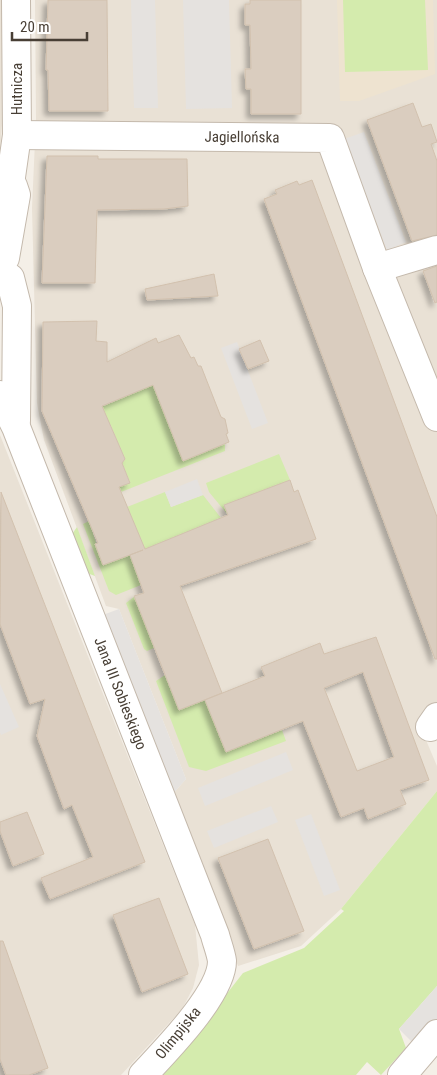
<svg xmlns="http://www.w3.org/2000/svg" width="437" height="1075" font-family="'Roboto Condensed',sans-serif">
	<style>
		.residential { fill: #e9e1d5 }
		.education { fill: #eee3d0 }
		.green { fill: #d4ebad }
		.parking { fill: #e5e2df }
		.building { fill: #dacdbf; stroke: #d2c1ae; fill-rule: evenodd; filter: url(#shadow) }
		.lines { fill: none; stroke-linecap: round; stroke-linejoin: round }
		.minor-casing { stroke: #c4b9ac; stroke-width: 30 }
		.minor { stroke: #fff; stroke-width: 28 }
		.labels { text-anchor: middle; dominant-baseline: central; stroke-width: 4; stroke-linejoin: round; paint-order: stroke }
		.street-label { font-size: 15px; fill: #483f35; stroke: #fff }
	</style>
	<defs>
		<filter id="shadow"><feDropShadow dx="-4.5" dy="4.5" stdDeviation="2.5" flood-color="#0004"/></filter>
	</defs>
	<rect width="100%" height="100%" fill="#f4efe7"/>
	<g class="residential">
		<polygon points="0,0 6,0 6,63 0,154"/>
		<polygon points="35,0 437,0 437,706 420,726 437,766 437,791 341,909 301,946 238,966 171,796 186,779 119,609 106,606 44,440 37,403 32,208 36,119"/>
		<polygon points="0,435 195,925 199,965 193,988 182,1009 121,1075 0,1075"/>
	</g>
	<polygon class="education" points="337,0 433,0 435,74 359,101 340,101"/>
	<g class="green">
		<polygon points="343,0 425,0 428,70 345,72"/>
		<polygon points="150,377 183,461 225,444 225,451 121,492 119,487 130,482 122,463 125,459 111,426 99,408 136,392"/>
		<polygon points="279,454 290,480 224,505 228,515 209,492 206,483"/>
		<polygon points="165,492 171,507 203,495 221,518 217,519 218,524 182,534 143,550 127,507"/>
		<polygon points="89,521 103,565 130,555 141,585 116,595 109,591 83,524"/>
		<polygon points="77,527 95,576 84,572 70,537"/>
		<polygon points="135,596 154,648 147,651 144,649 126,603"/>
		<polygon points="165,675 179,710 205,700 226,752 282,730 286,741 206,771 189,767 156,681"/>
		<polygon points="437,791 437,986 399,1029 406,1048 381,1075 367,1062 356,1075 163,1075 243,973 304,948 344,911 341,909"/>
	</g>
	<g class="parking">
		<polygon points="131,0 155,0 158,108 134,108"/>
		<polygon points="183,0 229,0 232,108 186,109"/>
		<polygon points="364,132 406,242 387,250 344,139"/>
		<polygon points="237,342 268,423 252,429 221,348"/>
		<polygon points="197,479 203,495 171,507 165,492"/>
		<polygon points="119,609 186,779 171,796 100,616"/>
		<polygon points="0,684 19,727 1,735 0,732"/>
		<polygon points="286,752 293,770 205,806 198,788"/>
		<polygon points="271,806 278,822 214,848 207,831"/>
		<polygon points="311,814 340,890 324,896 295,820"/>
		<polygon points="437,986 437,1028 419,1049 399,1029"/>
	</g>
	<g class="building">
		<polygon points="48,0 107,0 108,111 49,111 48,70 46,70"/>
		<polygon points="250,0 301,0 301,114 251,114 251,89 246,89 245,69 251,69 250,25 245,25 245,4 250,4"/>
		<polygon points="413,103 422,127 431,124 437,142 431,144 437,161 437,235 412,241 367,120"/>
		<polygon points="47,156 98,156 98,159 187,159 188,206 164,209 97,210 95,283 42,283"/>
		<polygon points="312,180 437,517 437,659 435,659 264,199 277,194 275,190 297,181 299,185"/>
		<polygon points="437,266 437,302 435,303 423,271"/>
		<polygon points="214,274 218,296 147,300 145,289"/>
		<polygon points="97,321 96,341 107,342 107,362 156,338 158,343 179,335 191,358 194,357 198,366 201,366 221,417 225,419 228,433 226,434 229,442 183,461 153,385 102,406 125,459 122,463 130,483 119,487 145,549 228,515 224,505 290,480 294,492 298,490 316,539 180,586 222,693 179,710 134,596 144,593 130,555 143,550 103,565 95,544 98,543 42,411 43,322"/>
		<polygon points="260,340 269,361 248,369 239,349"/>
		<polygon points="1,492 145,862 50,899 41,878 93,857 72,805 64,809 37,736 45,699 30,704 0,624"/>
		<path d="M376 637 429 780 400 790 406 804 368 819 364 808 341 817 303 721 226 752 205 700 265 676 261 667 320 643 324 654ZM363 672 394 757 357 771 324 688Z"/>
		<polygon points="27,812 44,854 13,866 0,831 0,822"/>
		<polygon points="268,839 304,931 254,949 218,858"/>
		<polygon points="159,898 188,974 142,992 113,915"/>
		<polygon points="0,941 3,941 48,1068 29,1075 6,1075 0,1059"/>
	</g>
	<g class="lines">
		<defs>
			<g id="minor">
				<path id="s1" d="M17 135 330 138 377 268 437 417"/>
				<polyline points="0,206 11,177 17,135 16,0"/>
				<polyline points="5,258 16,195 13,186"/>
				<polyline points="377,268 437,250"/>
				<polyline points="10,278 17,306 16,421"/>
				<path id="s2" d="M0 395 16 427 215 935C217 943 221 953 222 961 222 994 165 1051 143 1075"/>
				<polyline points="430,727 437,717"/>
				<polyline points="402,1075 437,1034"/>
			</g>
		</defs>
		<use href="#minor" class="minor-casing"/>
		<use href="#minor" class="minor"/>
	</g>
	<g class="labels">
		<g class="street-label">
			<text transform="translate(17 89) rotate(-90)">Hutnicza</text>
			<text stroke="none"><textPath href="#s1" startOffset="225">Jagiellońska</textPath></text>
			<text stroke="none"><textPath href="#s2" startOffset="322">Jana III Sobieskiego</textPath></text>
			<text transform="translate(178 1033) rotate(-51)">Olimpijska</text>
		</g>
	</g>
	<path d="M12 32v8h75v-8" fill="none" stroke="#483f35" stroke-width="2.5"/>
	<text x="20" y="32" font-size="15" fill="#483f35" stroke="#ffffff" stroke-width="4" paint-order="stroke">20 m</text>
</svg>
